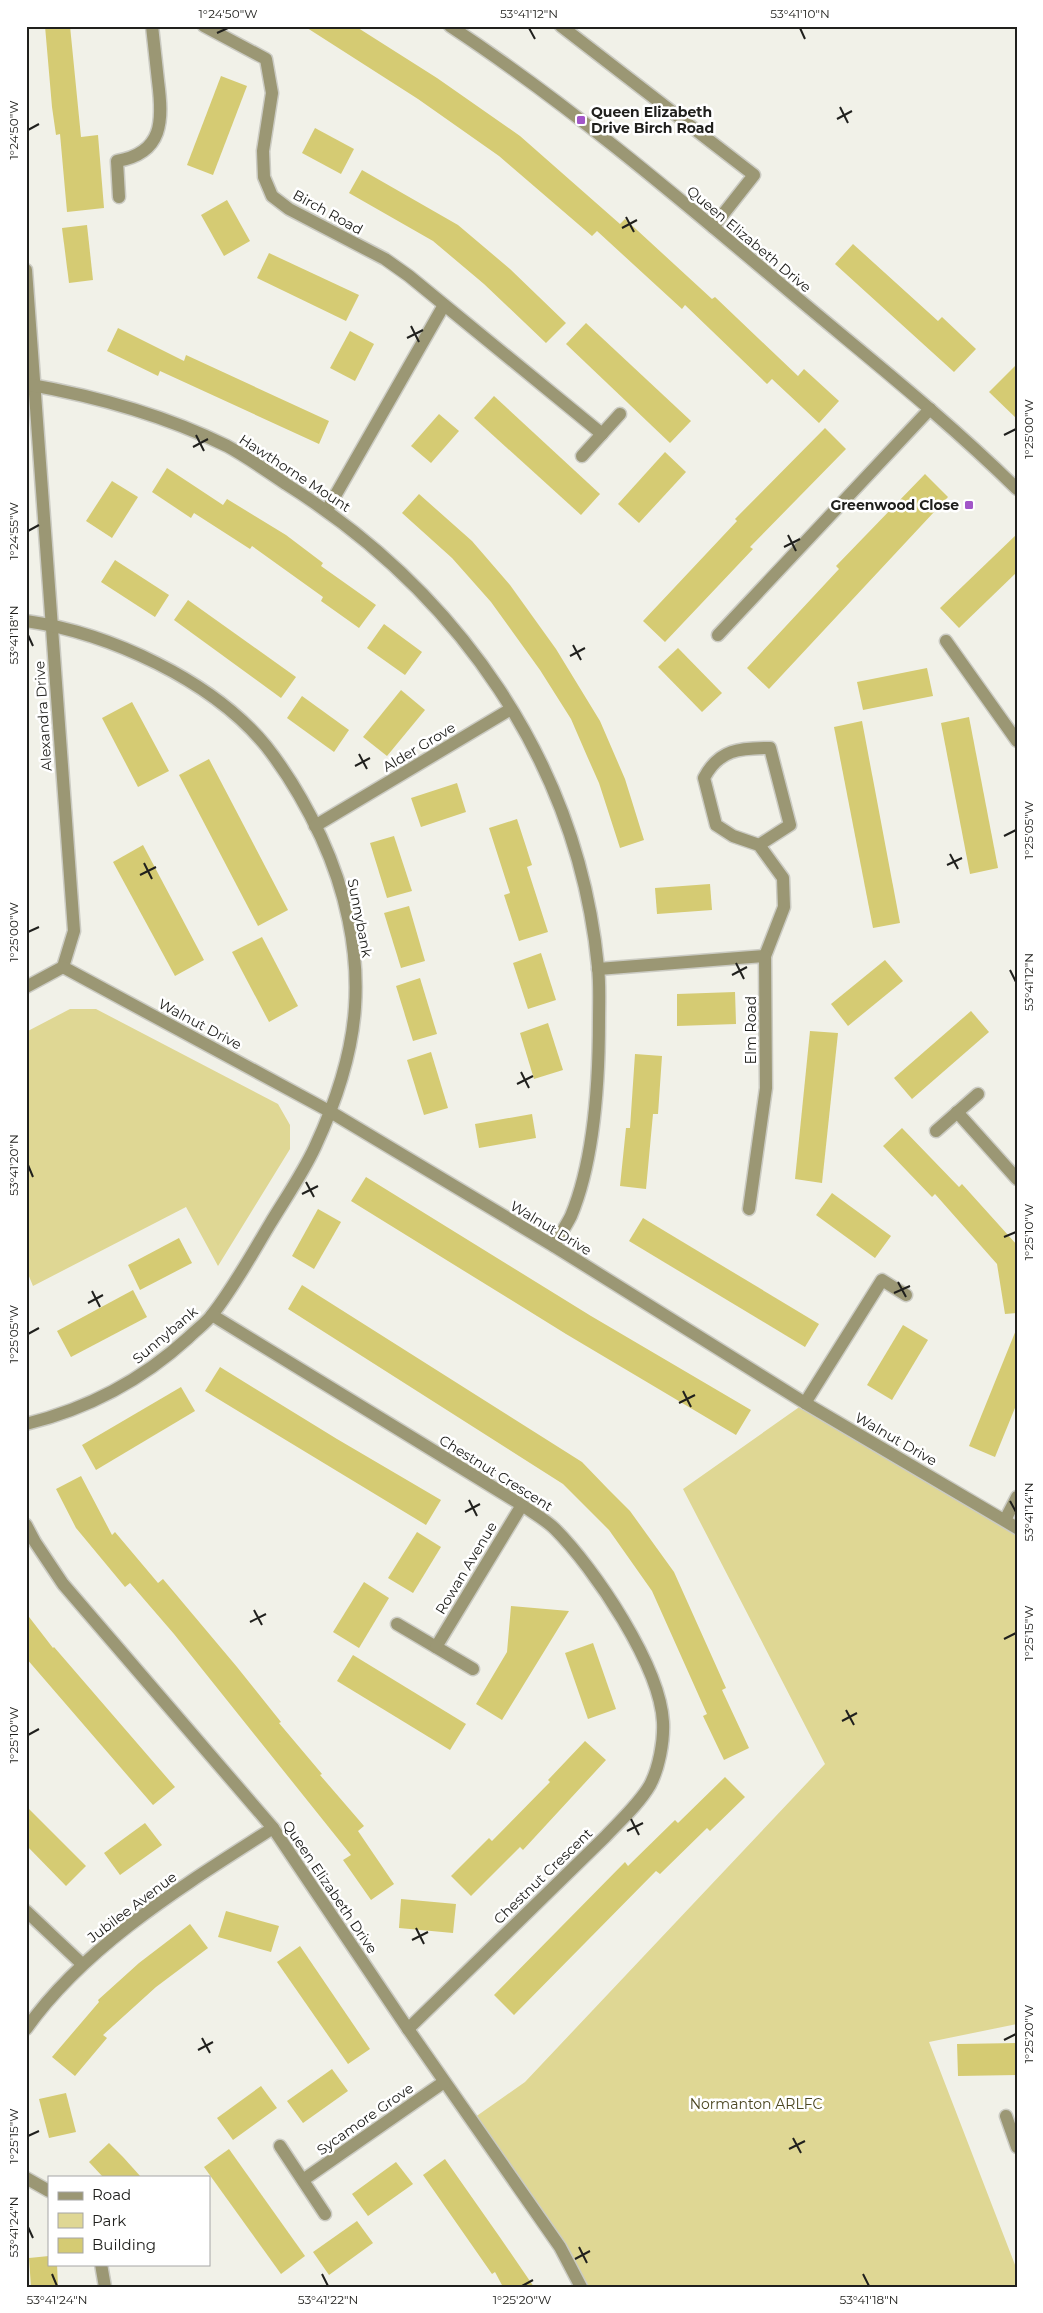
<svg xmlns="http://www.w3.org/2000/svg" width="1043" height="2313" font-family="Montserrat,sans-serif">
	<style>
		.green { fill: #dfd794 }
		.building { fill: #d5cb73 }
		.lines { fill: none; stroke-linecap: round; stroke-linejoin: round }
		.service-casing { stroke: #cbcbc3; stroke-width: 15 }
		.minor-casing { stroke: #cbcbc3; stroke-width: 15 }
		.service { stroke: #9b9774; stroke-width: 12 }
		.minor { stroke: #9b9774; stroke-width: 12 }
		.ticks { fill: none; stroke: #20201d; stroke-width: 2 }
		.poi-dot { fill: #a256c8; stroke: #fff; stroke-width: 2 }
		.labels { text-anchor: middle; dominant-baseline: central; stroke-width: 5; stroke-linejoin: round; paint-order: stroke }
		.poi-label { font-size: 14px; font-weight: bold; fill: #20201d; stroke: #fff; text-anchor: start }
		.street-label { font-size: 14px; fill: #20201d; stroke: #fff }
		.park-label { font-size: 14px; fill: #4b4621; stroke: #fff }
		.neatline { fill: none; stroke: #20201d; stroke-width: 2 }
		.ticks-label { font-size: 12px; text-anchor: middle; fill: #20201d }
	</style>
	<rect width="100%" height="100%" fill="#f1f1e8"/>
	<g class="green">
		<polygon points="70,1009 96,1009 278,1104 290,1125 290,1149 218,1266 186,1207 33,1286 26,1269 26,1032"/>
		<polygon points="805,1403 1017,1528 1017,2024 929,2042 1017,2270 1017,2287 581,2287 471,2120 525,2082 825,1764 683,1489"/>
	</g>
	<g class="building">
		<polygon points="45,26 70,26 81,137 98,135 104,208 67,212 60,134 56,135 52,107"/>
		<polygon points="304,26 355,26 437,78 520,136 620,224 625,219 712,299 715,297 798,376 804,369 839,401 819,423 772,379 767,384 685,305 682,309 597,231 592,236 499,156 418,99"/>
		<polygon points="221,76 247,86 213,175 187,165"/>
		<polygon points="315,128 354,149 341,174 302,153"/>
		<polygon points="362,170 458,225 510,269 566,323 546,343 484,284 433,241 349,193"/>
		<polygon points="227,200 250,241 224,256 201,215"/>
		<polygon points="87,225 93,280 69,283 62,228"/>
		<polygon points="853,244 938,321 942,317 976,349 954,372 835,264"/>
		<polygon points="269,253 359,295 346,321 257,278"/>
		<polygon points="586,323 691,421 670,443 566,344"/>
		<polygon points="118,328 184,361 186,355 329,421 319,444 160,371 158,376 107,351"/>
		<polygon points="350,331 374,344 355,381 330,368"/>
		<polygon points="1017,364 1017,419 989,392"/>
		<polygon points="494,396 600,494 581,515 474,418"/>
		<polygon points="439,414 459,431 431,463 411,446"/>
		<polygon points="825,428 846,449 750,547 753,549 665,642 643,621 737,521 735,519"/>
		<polygon points="665,452 686,472 639,523 618,504"/>
		<polygon points="167,468 223,505 227,499 286,535 323,563 321,566 376,605 359,628 321,601 323,597 252,546 250,549 194,513 191,518 152,492"/>
		<polygon points="925,474 948,497 769,689 747,668 839,569 836,566"/>
		<polygon points="112,481 138,497 112,538 86,521"/>
		<polygon points="419,494 472,541 510,585 556,649 600,721 625,779 644,840 620,848 599,783 587,756 571,719 540,670 491,602 452,558 402,513"/>
		<polygon points="1017,534 1017,572 959,628 940,608"/>
		<polygon points="115,560 169,595 155,617 101,582"/>
		<polygon points="188,600 296,677 281,698 174,620"/>
		<polygon points="384,624 422,652 405,675 367,648"/>
		<polygon points="678,648 722,693 702,712 658,667"/>
		<polygon points="927,668 933,696 863,710 857,682"/>
		<polygon points="401,690 425,710 387,756 363,737"/>
		<polygon points="302,696 349,730 334,752 287,718"/>
		<polygon points="132,702 169,771 138,787 102,718"/>
		<polygon points="969,717 998,868 970,874 941,723"/>
		<polygon points="862,721 900,923 873,928 834,727"/>
		<polygon points="209,759 288,910 258,926 179,775"/>
		<polygon points="457,783 466,812 421,827 411,798"/>
		<polygon points="517,819 532,865 527,867 548,932 519,941 504,895 510,893 489,828"/>
		<polygon points="394,836 412,891 387,898 370,843"/>
		<polygon points="143,845 204,960 175,976 113,862"/>
		<polygon points="710,884 712,910 657,914 655,888"/>
		<polygon points="409,906 425,961 401,968 384,913"/>
		<polygon points="262,937 298,1006 269,1022 232,952"/>
		<polygon points="541,953 556,1000 528,1009 513,963"/>
		<polygon points="885,960 903,981 848,1026 831,1004"/>
		<polygon points="420,978 437,1034 413,1041 396,986"/>
		<polygon points="735,992 736,1024 677,1026 677,994"/>
		<polygon points="971,1011 989,1032 912,1099 894,1078"/>
		<polygon points="548,1023 563,1070 534,1079 520,1033"/>
		<polygon points="810,1031 838,1033 822,1183 795,1179"/>
		<polygon points="431,1052 448,1108 424,1115 407,1060"/>
		<polygon points="635,1054 662,1056 658,1114 653,1114 646,1189 620,1186 626,1128 630,1128"/>
		<polygon points="532,1114 536,1138 479,1148 475,1124"/>
		<polygon points="902,1128 959,1187 962,1184 1017,1245 1017,1313 1005,1314 997,1264 935,1194 932,1197 883,1146"/>
		<polygon points="366,1177 591,1316 751,1410 736,1435 566,1334 351,1201"/>
		<polygon points="832,1193 891,1236 875,1258 816,1215"/>
		<polygon points="318,1209 341,1222 314,1269 292,1256"/>
		<polygon points="643,1218 819,1324 805,1347 629,1241"/>
		<polygon points="179,1238 192,1263 140,1290 128,1265"/>
		<polygon points="302,1285 582,1462 608,1489 630,1511 674,1572 726,1688 722,1690 749,1748 724,1760 703,1716 707,1714 652,1591 609,1530 563,1484 288,1309"/>
		<polygon points="133,1290 147,1317 71,1357 57,1331"/>
		<polygon points="903,1325 928,1340 892,1400 867,1385"/>
		<polygon points="1016,1330 1017,1403 995,1457 969,1446"/>
		<polygon points="220,1367 337,1439 441,1500 426,1525 205,1391"/>
		<polygon points="181,1387 195,1411 96,1470 82,1445"/>
		<polygon points="81,1476 112,1535 115,1532 158,1583 163,1579 237,1667 281,1722 279,1723 322,1774 320,1775 364,1826 358,1831 394,1884 371,1900 343,1860 351,1855 174,1634 130,1583 125,1587 76,1528 56,1489"/>
		<polygon points="417,1532 441,1547 413,1593 388,1578"/>
		<polygon points="364,1582 389,1598 359,1648 333,1632"/>
		<polygon points="511,1606 569,1611 502,1720 476,1704 507,1652"/>
		<polygon points="26,1613 53,1648 54,1647 175,1787 153,1805 26,1658"/>
		<polygon points="593,1643 616,1709 588,1719 565,1653"/>
		<polygon points="353,1655 466,1724 450,1750 337,1681"/>
		<polygon points="585,1741 606,1760 523,1850 520,1847 471,1896 451,1876 489,1838 492,1841 550,1782 548,1780"/>
		<polygon points="725,1777 745,1797 710,1831 707,1828 660,1874 656,1871 514,2015 494,1995 625,1862 628,1866 675,1820 678,1823"/>
		<polygon points="26,1806 86,1866 66,1886 26,1845"/>
		<polygon points="145,1823 162,1845 120,1875 104,1853"/>
		<polygon points="401,1899 456,1904 453,1933 399,1928"/>
		<polygon points="226,1911 279,1926 271,1952 218,1937"/>
		<polygon points="190,1924 208,1948 156,1987 103,2035 107,2038 75,2076 52,2057 99,2002 98,2000 139,1963"/>
		<polygon points="300,1946 370,2049 348,2064 277,1962"/>
		<polygon points="1017,2043 1017,2075 958,2076 957,2044"/>
		<polygon points="332,2069 348,2091 303,2123 287,2101"/>
		<polygon points="261,2086 277,2108 233,2140 217,2118"/>
		<polygon points="66,2093 76,2132 49,2138 39,2099"/>
		<polygon points="109,2143 123,2157 141,2177 103,2177 89,2162"/>
		<polygon points="229,2149 305,2256 281,2274 204,2167"/>
		<polygon points="445,2159 499,2236 534,2287 503,2287 495,2272 492,2274 423,2175"/>
		<polygon points="396,2162 413,2184 368,2216 352,2194"/>
		<polygon points="357,2221 373,2243 329,2275 313,2252"/>
		<polygon points="49,2256 49,2264 57,2264 58,2287 31,2287 29,2258"/>
	</g>
	<g class="lines">
		<defs>
			<g id="service">
				<polyline points="561,26 754,175 713,227"/>
				<path d="M119 197 117 161C164 153 163 120 158 81 156 63 154 44 152 26"/>
				<polyline points="946,641 1017,741"/>
				<path d="M759 845 790 825 770 748C740 748 719 749 704 778L716 825 733 836 759 845 783 878 784 907 765 956"/>
				<polyline points="805,1403 882,1280 906,1295"/>
			</g>
			<g id="minor">
				<polyline points="204,26 266,59 272,93 263,151 264,177 272,196 289,209 385,259 409,276 602,434"/>
				<path d="M450 26C570 105 680 199 789 291 866 356 945 418 1017 489"/>
				<polyline points="26,270 74,931 63,967 26,987"/>
				<path d="M26 384C95 396 164 415 227 446 247 457 267 471 286 484 458 592 578 762 598 967 600 984 599 1003 599 1020 599 1079 594 1161 571 1216 566 1226 559 1236 554 1246"/>
				<polyline points="582,456 620,414"/>
				<polyline points="327,510 444,305"/>
				<path d="M26 621C109 633 212 680 266 746 288 774 306 805 321 837 345 889 359 949 355 1007 352 1054 335 1104 315 1147 303 1173 285 1199 270 1224 252 1254 234 1287 212 1315 206 1323 196 1330 188 1338 142 1380 87 1409 26 1424"/>
				<polyline points="718,635 930,409"/>
				<polyline points="315,826 511,709"/>
				<polyline points="63,967 329,1111 554,1246 805,1403 1017,1528"/>
				<polyline points="598,969 765,956 766,1088 749,1209"/>
				<polyline points="957,1112 1017,1179"/>
				<polyline points="936,1131 978,1094"/>
				<path d="M212 1315 522 1505C533 1513 546 1520 555 1529 595 1569 660 1666 663 1722 664 1741 659 1768 650 1785 639 1804 620 1821 605 1837L408 2029"/>
				<polyline points="1005,1520 1017,1497"/>
				<polyline points="26,1525 35,1542 63,1584 273,1828 408,2029 560,2247 581,2287"/>
				<polyline points="397,1624 473,1669"/>
				<polyline points="436,1647 522,1505"/>
				<polyline points="26,1911 82,1964"/>
				<path d="M26 2029C86 1944 186 1884 273 1828"/>
				<polyline points="1006,2116 1017,2147"/>
				<polyline points="280,2146 325,2214"/>
				<polyline points="26,2178 49,2191"/>
				<polyline points="303,2180 444,2082"/>
				<polyline points="101,2264 105,2287"/>
			</g>
		</defs>
		<use href="#service" class="service-casing"/>
		<use href="#minor" class="minor-casing"/>
		<use href="#service" class="service"/>
		<use href="#minor" class="minor"/>
	</g>
	<path class="ticks" d="M529 28 535 39M800 28 805 39M217 33 228 28M840 107 848 123M837 119 852 111M28 130 39 124M626 217 634 232M622 228 637 220M411 326 419 342M407 338 423 330M196 435 204 451M1004 435 1016 429M193 447 208 439M28 531 39 525M788 535 796 551M784 547 800 539M28 635 33 646M573 645 581 660M570 656 585 648M359 754 367 769M355 766 370 758M1004 836 1016 830M950 854 958 869M144 863 152 879M947 865 962 858M140 875 156 867M28 932 39 927M736 963 744 979M1010 970 1016 982M732 975 747 967M521 1072 529 1088M517 1084 533 1076M28 1165 33 1177M306 1182 314 1197M302 1194 318 1186M1004 1237 1016 1232M898 1282 906 1297M92 1291 100 1307M894 1293 910 1286M88 1303 103 1295M28 1334 39 1328M683 1391 691 1407M679 1403 695 1395M469 1500 477 1516M1010 1501 1016 1512M465 1512 480 1504M254 1610 262 1625M250 1622 266 1614M1004 1639 1016 1633M846 1710 854 1725M842 1721 857 1713M28 1735 39 1729M631 1819 639 1835M627 1831 643 1823M416 1928 424 1944M412 1940 428 1932M202 2038 210 2053M1004 2040 1016 2034M198 2050 213 2042M28 2136 39 2131M793 2138 801 2153M789 2149 805 2141M28 2227 33 2238M579 2247 587 2263M575 2259 590 2251M52 2274 57 2286M322 2274 328 2286M863 2274 869 2286M522 2286 533 2280"/>
	<g class="poi-dot">
		<rect x="576" y="115" width="10" height="10" rx="2.5"/>
		<rect x="964" y="500" width="10" height="10" rx="2.5"/>
	</g>
	<g class="labels">
		<g class="poi-label">
			<text x="591" y="112">Queen Elizabeth<tspan x="591" dy="16">Drive Birch Road</tspan></text>
			<text x="959" y="505" text-anchor="end">Greenwood Close</text>
		</g>
		<g class="street-label">
			<text transform="translate(328 212) rotate(29)">Birch Road</text>
			<text transform="translate(749 239) rotate(40)">Queen Elizabeth Drive</text>
			<text transform="translate(295 473) rotate(33)">Hawthorne Mount</text>
			<text transform="translate(43 716) rotate(-94)">Alexandra Drive</text>
			<text transform="translate(419 747) rotate(-31)">Alder Grove</text>
			<text transform="translate(360 918) rotate(79)">Sunnybank</text>
			<text transform="translate(200 1024) rotate(28)">Walnut Drive</text>
			<text transform="translate(751 1030) rotate(-90)">Elm Road</text>
			<text transform="translate(551 1228) rotate(31)">Walnut Drive</text>
			<text transform="translate(165 1335) rotate(-40)">Sunnybank</text>
			<text transform="translate(896 1439) rotate(30)">Walnut Drive</text>
			<text transform="translate(496 1473) rotate(32)">Chestnut Crescent</text>
			<text transform="translate(466 1568) rotate(-59)">Rowan Avenue</text>
			<text transform="translate(543 1876) rotate(-44)">Chestnut Crescent</text>
			<text transform="translate(330 1887) rotate(56)">Queen Elizabeth Drive</text>
			<text transform="translate(132 1907) rotate(-37)">Jubilee Avenue</text>
			<text transform="translate(365 2119) rotate(-35)">Sycamore Grove</text>
		</g>
		<g class="park-label">
			<text x="756" y="2104">Normanton ARLFC</text>
		</g>
	</g>
	<rect width="1043" height="2313" fill="none" stroke="#ffffff" stroke-width="55"/>
	<rect x="48" y="2176" width="162" height="90" fill="#ffffff" stroke="#a6a6a5"/>
	<rect x="58" y="2192" width="25" height="8" fill="#9b9774" stroke="#a6a6a5"/>
	<text x="92" y="2200" font-size="15" fill="#20201d">Road</text>
	<rect x="58" y="2213" width="25" height="15" fill="#dfd794" stroke="#a6a6a5"/>
	<text x="92" y="2226" font-size="15" fill="#20201d">Park</text>
	<rect x="58" y="2238" width="25" height="15" fill="#d5cb73" stroke="#a6a6a5"/>
	<text x="92" y="2250" font-size="15" fill="#20201d">Building</text>
	<rect x="28" y="28" width="988" height="2258" class="neatline"/>
	<g class="ticks-label">
		<text x="228" y="18">1°24'50"W</text>
		<text x="529" y="18">53°41'12"N</text>
		<text x="800" y="18">53°41'10"N</text>
		<text transform="translate(14 130) rotate(-90)" y="4">1°24'50"W</text>
		<text transform="translate(1029 429) rotate(-90)" y="4">1°25'00"W</text>
		<text transform="translate(14 531) rotate(-90)" y="4">1°24'55"W</text>
		<text transform="translate(14 635) rotate(-90)" y="4">53°41'18"N</text>
		<text transform="translate(1029 830) rotate(-90)" y="4">1°25'05"W</text>
		<text transform="translate(14 932) rotate(-90)" y="4">1°25'00"W</text>
		<text transform="translate(1029 982) rotate(-90)" y="4">53°41'12"N</text>
		<text transform="translate(14 1165) rotate(-90)" y="4">53°41'20"N</text>
		<text transform="translate(1029 1232) rotate(-90)" y="4">1°25'10"W</text>
		<text transform="translate(14 1334) rotate(-90)" y="4">1°25'05"W</text>
		<text transform="translate(1029 1512) rotate(-90)" y="4">53°41'14"N</text>
		<text transform="translate(1029 1633) rotate(-90)" y="4">1°25'15"W</text>
		<text transform="translate(14 1735) rotate(-90)" y="4">1°25'10"W</text>
		<text transform="translate(1029 2034) rotate(-90)" y="4">1°25'20"W</text>
		<text transform="translate(14 2136) rotate(-90)" y="4">1°25'15"W</text>
		<text transform="translate(14 2227) rotate(-90)" y="4">53°41'24"N</text>
		<text x="57" y="2304">53°41'24"N</text>
		<text x="328" y="2304">53°41'22"N</text>
		<text x="522" y="2304">1°25'20"W</text>
		<text x="869" y="2304">53°41'18"N</text>
	</g>
</svg>
